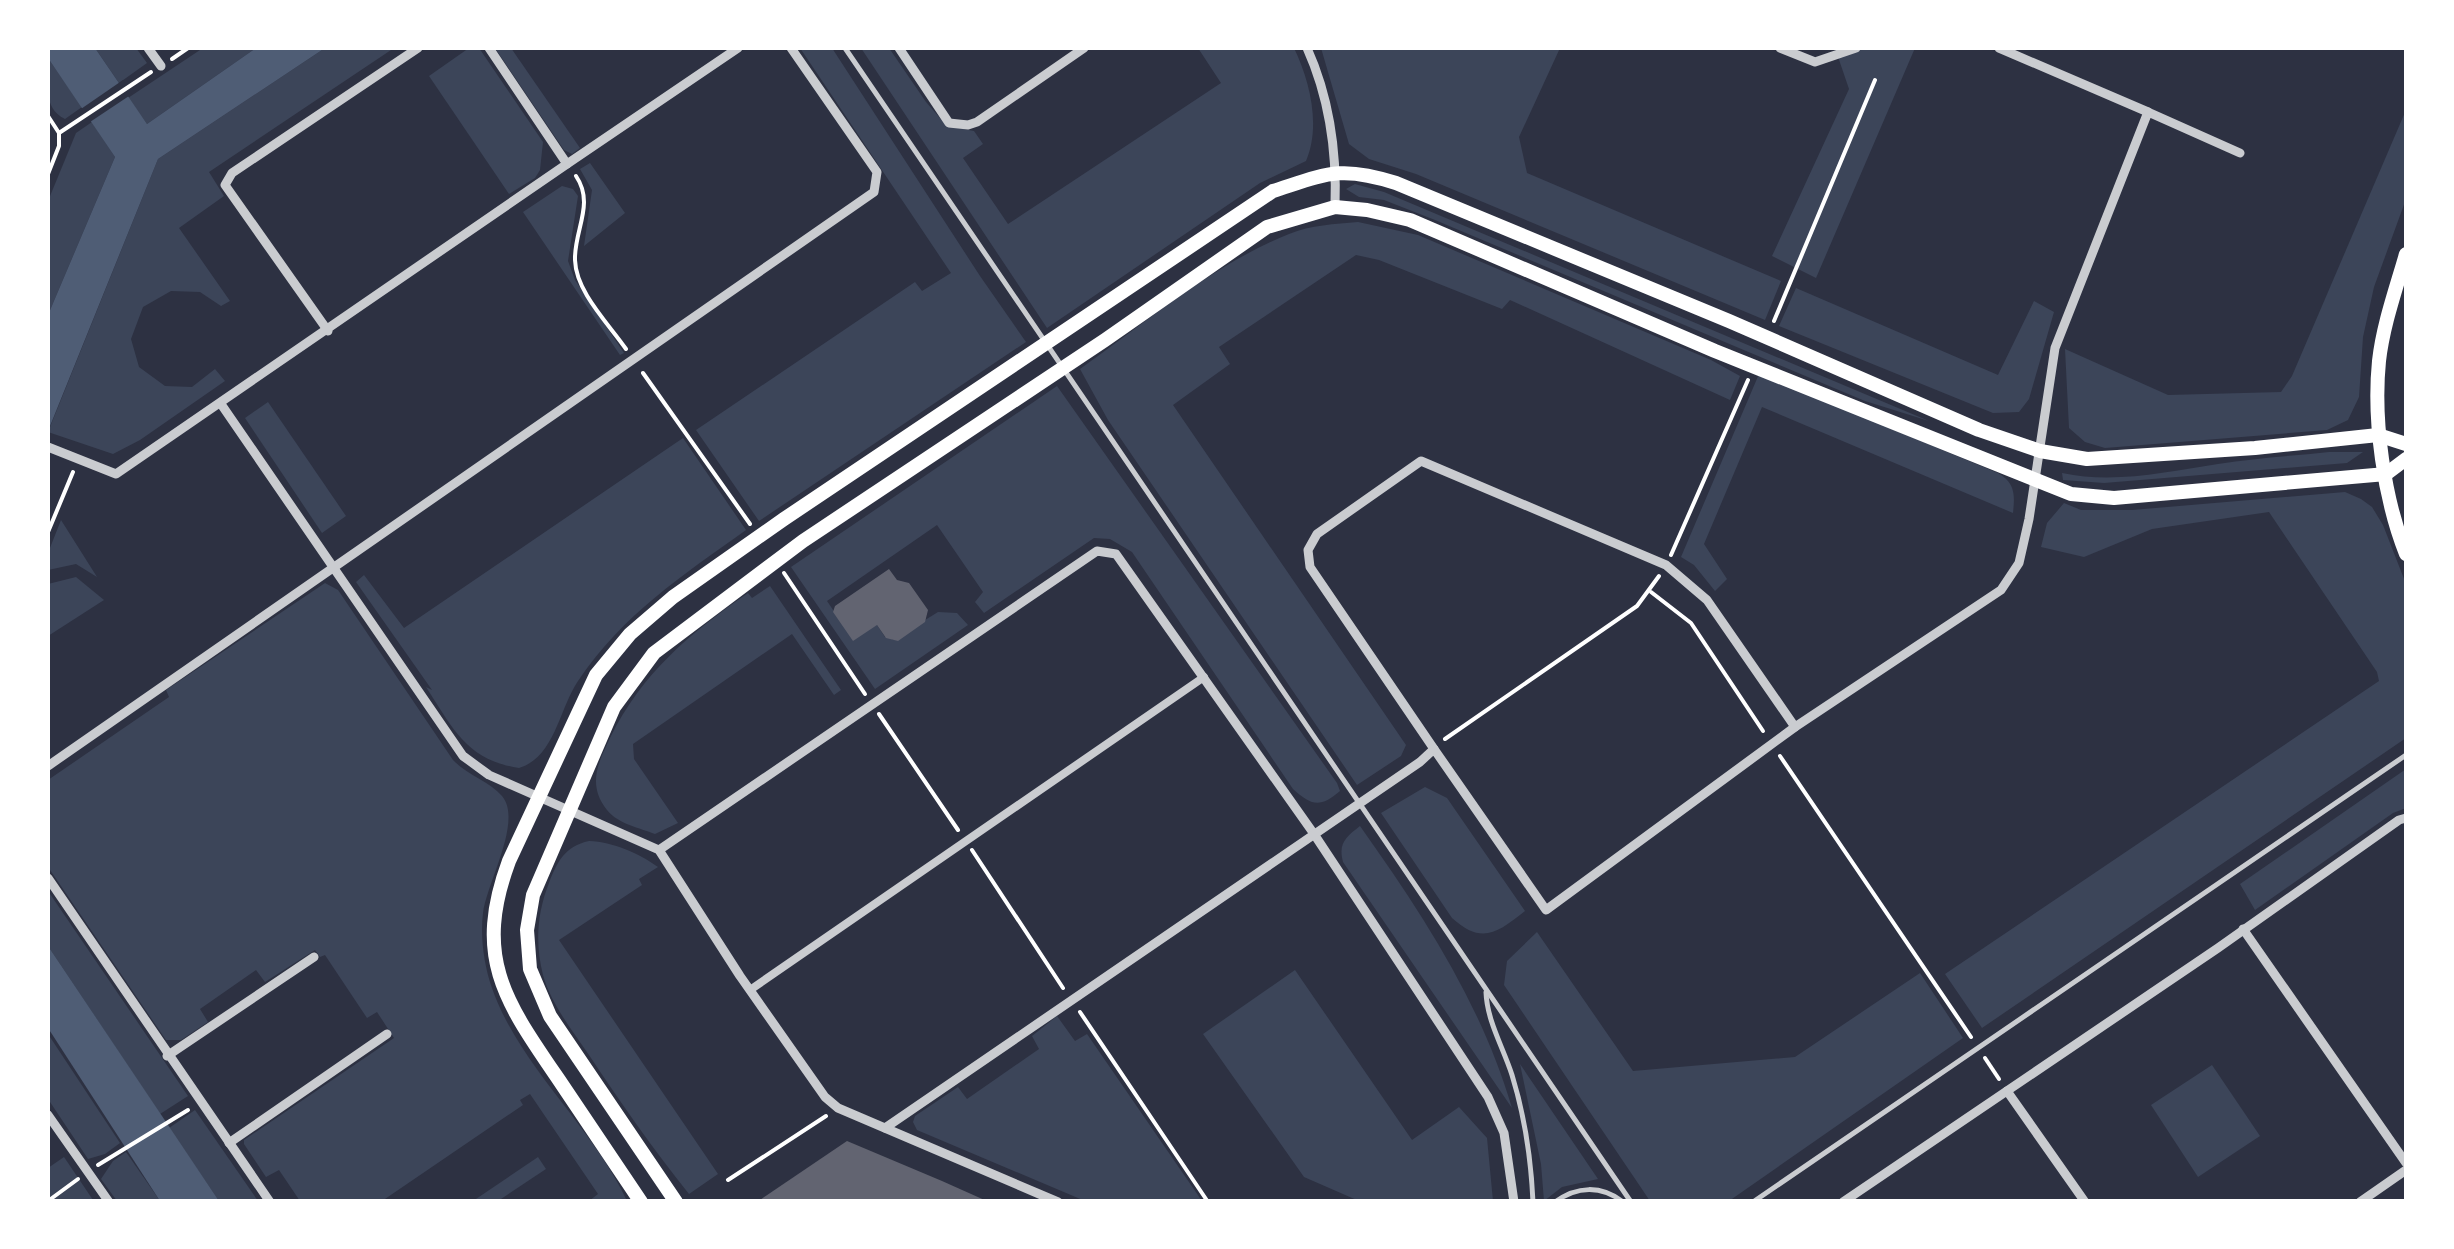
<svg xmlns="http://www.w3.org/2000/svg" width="2454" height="1249" font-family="'Public Sans',sans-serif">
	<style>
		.green { fill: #3c4559 }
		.water { fill: #4f5d75 }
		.pier { fill: #2d3142 }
		.building { fill: #626471 }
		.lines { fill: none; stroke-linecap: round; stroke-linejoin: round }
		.path { stroke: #fff; stroke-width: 4 }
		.service { stroke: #caccd0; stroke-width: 5 }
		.pedestrian { stroke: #caccd0; stroke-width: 8 }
		.minor { stroke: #caccd0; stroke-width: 9 }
		.secondary { stroke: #fff; stroke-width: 14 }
	</style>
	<rect width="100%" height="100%" fill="#2d3142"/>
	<g class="green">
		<polygon points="95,48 136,48 147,63 119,83"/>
		<polygon points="203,48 256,48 147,124 128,98"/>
		<polygon points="325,48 394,48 209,172 224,196 179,228 230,301 221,306 200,292 171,291 143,307 131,339 139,367 165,386 192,387 215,369 225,381 140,440 113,454 48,432 158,159"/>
		<polygon points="469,48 479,48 543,142 540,170 535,178 509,194 429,76"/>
		<polygon points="495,48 511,48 580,148 572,154 564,150"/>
		<polygon points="800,48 832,48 980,276 1026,342 759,521 696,430 915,282 922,291 951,273"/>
		<path d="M861 48H889L926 102 947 126 974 131 983 144 963 158 1008 224 1221 83 1198 48H1294C1310 81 1321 126 1306 161L1260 183 1047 328Z"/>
		<polygon points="1321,48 1560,48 1519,137 1527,173 1781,281 1765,320 1416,174 1369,159 1349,144"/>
		<polygon points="1835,48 1915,48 1816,278 1772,256 1849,89"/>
		<path d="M48 58 82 107 65 119C42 108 48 80 48 58Z"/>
		<polygon points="2406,110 2406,199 2374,287 2363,337 2359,397 2348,420 2327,430 2105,448 2085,442 2069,428 2065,349 2168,395 2281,392 2292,376"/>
		<polygon points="92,122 115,157 48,315 48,201 76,133"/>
		<polygon points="590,163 625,213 584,246 592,190 580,169"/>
		<polygon points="1355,184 1384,192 1929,421 1865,401 1435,220 1384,200 1359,197 1346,189"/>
		<polygon points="562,186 573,189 578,196 568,261 575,280 624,353 620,355 523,212"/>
		<path d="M1358 222 1418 235 1711 360 1740 376 1730 400 1510 300 1502 309 1379 260 1356 255 1219 347 1230 364 1173 405 1406 745 1401 756 1357 785 1108 420 1080 369C1146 322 1214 264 1289 234 1311 225 1335 224 1358 222Z"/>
		<polygon points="1796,288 1998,375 2034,301 2054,312 2029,399 2019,412 1993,413 1779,326"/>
		<path d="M1759 374 1998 473C2015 483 2015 494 2013 513L1762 407 1704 544 1727 579 1715 591 1694 565 1681 557Z"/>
		<path d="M1057 386 1337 783 1340 791C1320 808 1312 806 1293 789L1132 552 1110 539 1094 538 984 613 975 602 983 592 937 525 827 601 852 638 875 622 885 637 889 635 893 640 938 612 957 613 968 625 875 689 791 567Z"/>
		<polygon points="268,402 346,516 322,533 245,418"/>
		<path d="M683 438 746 530C683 575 622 615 578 681 559 709 555 757 519 768 466 760 453 728 426 687L432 690 356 582 364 575 404 628Z"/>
		<path d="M2329 452H2363L2347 463 2104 483 2063 480 2062 473C2114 484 2166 472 2218 464 2255 458 2292 456 2329 452Z"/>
		<polygon points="2345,492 2361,499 2372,507 2383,525 2406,584 2406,738 1982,1028 1945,974 2379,681 2377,672 2269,512 2152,529 2084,557 2041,547 2047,523 2064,503 2081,510 2132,510"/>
		<polygon points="61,520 97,577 76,564 48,570 48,553"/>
		<polygon points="76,577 104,600 48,636 48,584"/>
		<path d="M325 583 338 590 453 760C467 775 489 781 502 796 523 821 487 882 483 913 480 937 484 965 492 988 519 1066 593 1127 627 1201H589L598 1194 530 1094 520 1100 523 1105 382 1201H300L279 1170 266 1177 244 1144V1140L394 1038 377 1012 367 1018 325 955 320 957 315 950 265 982 256 970 200 1009 208 1022 181 1040H166L48 867V780L169 697 166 690Z"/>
		<path d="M770 586 841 690 834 695 792 634 633 744 634 759 678 823 655 834C640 828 618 824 607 810 587 785 598 763 610 738 642 673 690 633 748 593L752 598Z"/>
		<polygon points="2406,769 2406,808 2393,813 2255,910 2240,884"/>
		<path d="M1425 787 1447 798 1525 911C1497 933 1482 945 1452 918L1381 813Z"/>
		<path d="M1360 826C1423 915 1481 1003 1512 1108L1343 862C1338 843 1346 837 1360 826Z"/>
		<path d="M589 841C613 842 639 853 658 867L639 879 642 885 559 940 718 1174 689 1194C653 1149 621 1103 589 1055 572 1030 551 1004 543 975 535 944 537 913 549 883 557 862 565 846 589 841Z"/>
		<polygon points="48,891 188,1096 160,1114 48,946"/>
		<polygon points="1537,932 1633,1071 1795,1057 1920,973 1963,1038 1729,1201 1650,1201 1504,985 1507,961"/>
		<polygon points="1295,970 1412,1140 1459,1107 1487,1138 1493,1201 1359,1201 1304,1177 1203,1034"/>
		<polygon points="1057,1016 1075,1041 1087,1034 1202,1201 1085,1201 917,1130 913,1122 915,1116 958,1087 967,1099 1039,1049 1032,1036"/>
		<polygon points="48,1034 120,1143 105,1154 88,1159 48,1099"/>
		<polygon points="1520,1064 1598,1179 1562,1187 1544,1201 1541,1164"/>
		<polygon points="2212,1065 2260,1136 2198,1177 2151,1105"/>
		<polygon points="195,1110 258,1201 219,1201 169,1128"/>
		<polygon points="126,1152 160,1201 117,1201 101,1179 113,1161"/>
		<polygon points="64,1157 93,1200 91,1202 48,1201 48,1168"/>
		<polygon points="538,1157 546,1169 498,1201 473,1201"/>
	</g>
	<g class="water">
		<polygon points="48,48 95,48 147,124 256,48 325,48 158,159 48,431 48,315 115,157 48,58"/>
		<polygon points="48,946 219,1201 160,1201 48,1028"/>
	</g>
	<polygon class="pier" points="123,80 132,94 87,124 78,111"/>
	<g class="building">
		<polygon points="889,569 897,580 909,583 928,610 925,622 898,641 886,638 877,625 853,641 833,612 835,606"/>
		<polygon points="847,1141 942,1181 989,1202 757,1202"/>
	</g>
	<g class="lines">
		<g class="path">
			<polyline points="172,59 188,48"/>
			<polyline points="48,116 59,133"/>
			<polyline points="59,133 151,72"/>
			<polyline points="48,174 59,146 59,133"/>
			<path d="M576 176C595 204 574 230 575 260 576 292 608 323 626 349"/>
			<polyline points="1774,321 1875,80"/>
			<polyline points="643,373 750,524"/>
			<polyline points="48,532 73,472"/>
			<polyline points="1671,555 1748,380"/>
			<polyline points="784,573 865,694"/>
			<polyline points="1651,592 1691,623 1763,731"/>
			<polyline points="879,714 958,830"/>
			<polyline points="1445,739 1637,606 1659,576"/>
			<polyline points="1780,756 1971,1037"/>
			<polyline points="972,850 1063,988"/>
			<polyline points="1080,1012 1208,1202"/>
			<polyline points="1985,1058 1999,1079"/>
			<polyline points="98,1165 188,1110"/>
			<polyline points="728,1180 826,1116"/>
			<polyline points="48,1201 78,1179"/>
		</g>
		<g class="service">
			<polyline points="845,48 1631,1202"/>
			<path d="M1486 992C1487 1021 1503 1047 1512 1075 1525 1117 1531 1158 1533 1202"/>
			<path d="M1555 1202C1577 1186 1601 1185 1623 1202"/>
			<polyline points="1753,1202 2406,755"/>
		</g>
		<polyline class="pedestrian" points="750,990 1204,677"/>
		<g class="minor">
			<polyline points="148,48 161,66"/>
			<polyline points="899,48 949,123 968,125 977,122 1084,48"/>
			<path d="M1307 48C1330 99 1337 152 1335 207"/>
			<polyline points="1780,48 1815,62 1856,48"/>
			<polyline points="1999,48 2148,112"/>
			<polyline points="567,164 738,48"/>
			<polyline points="328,331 225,185 232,173 418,48"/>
			<polyline points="221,404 463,756 489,775 659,850 740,976 825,1097 838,1108 1058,1202"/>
			<polyline points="48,447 116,474 567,164 489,48"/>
			<polyline points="1434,749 1310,567 1308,550 1317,534 1421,461 1666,565 1707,600 1795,727"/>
			<polyline points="48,766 874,192 877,172 791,48"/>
			<polyline points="659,850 1097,551 1116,554 1314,834 1488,1097 1504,1133 1514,1202"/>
			<polyline points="48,878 270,1202"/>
			<polyline points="2243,929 2406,1163"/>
			<polyline points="167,1056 314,957"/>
			<polyline points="2007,1091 2085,1202"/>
			<polyline points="48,1115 109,1202"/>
			<polyline points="885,1128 1420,762 1434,749 1546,910 1795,727 2001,590 2019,563 2029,519 2055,348 2148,112 2240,153"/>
			<polyline points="229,1143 387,1034"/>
			<polyline points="1843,1202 2218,948 2399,820 2406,818"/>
			<polyline points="2360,1202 2406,1170"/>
		</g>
		<g class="secondary">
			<path d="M2406 254C2396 289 2383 325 2379 361 2373 421 2384 498 2406 554"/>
			<polyline points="2386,474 2406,459"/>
			<path d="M641 1202C613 1161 586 1120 559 1080 505 1001 473 958 509 861L596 675 630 634 673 597 784 519 1273 191C1326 174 1340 165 1396 183L1729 321 1979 430 2040 451 2087 459 2255 448 2378 435 2406 444"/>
			<polyline points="676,1202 550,1016 530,969 527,930 533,895 614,707 654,653 803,541 1105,340 1267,227 1335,207 1367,210 1410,220 1715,351 2071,494 2114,498 2386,474"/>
		</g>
	</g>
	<rect width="2454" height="1249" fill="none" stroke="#ffffff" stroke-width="100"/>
</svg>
